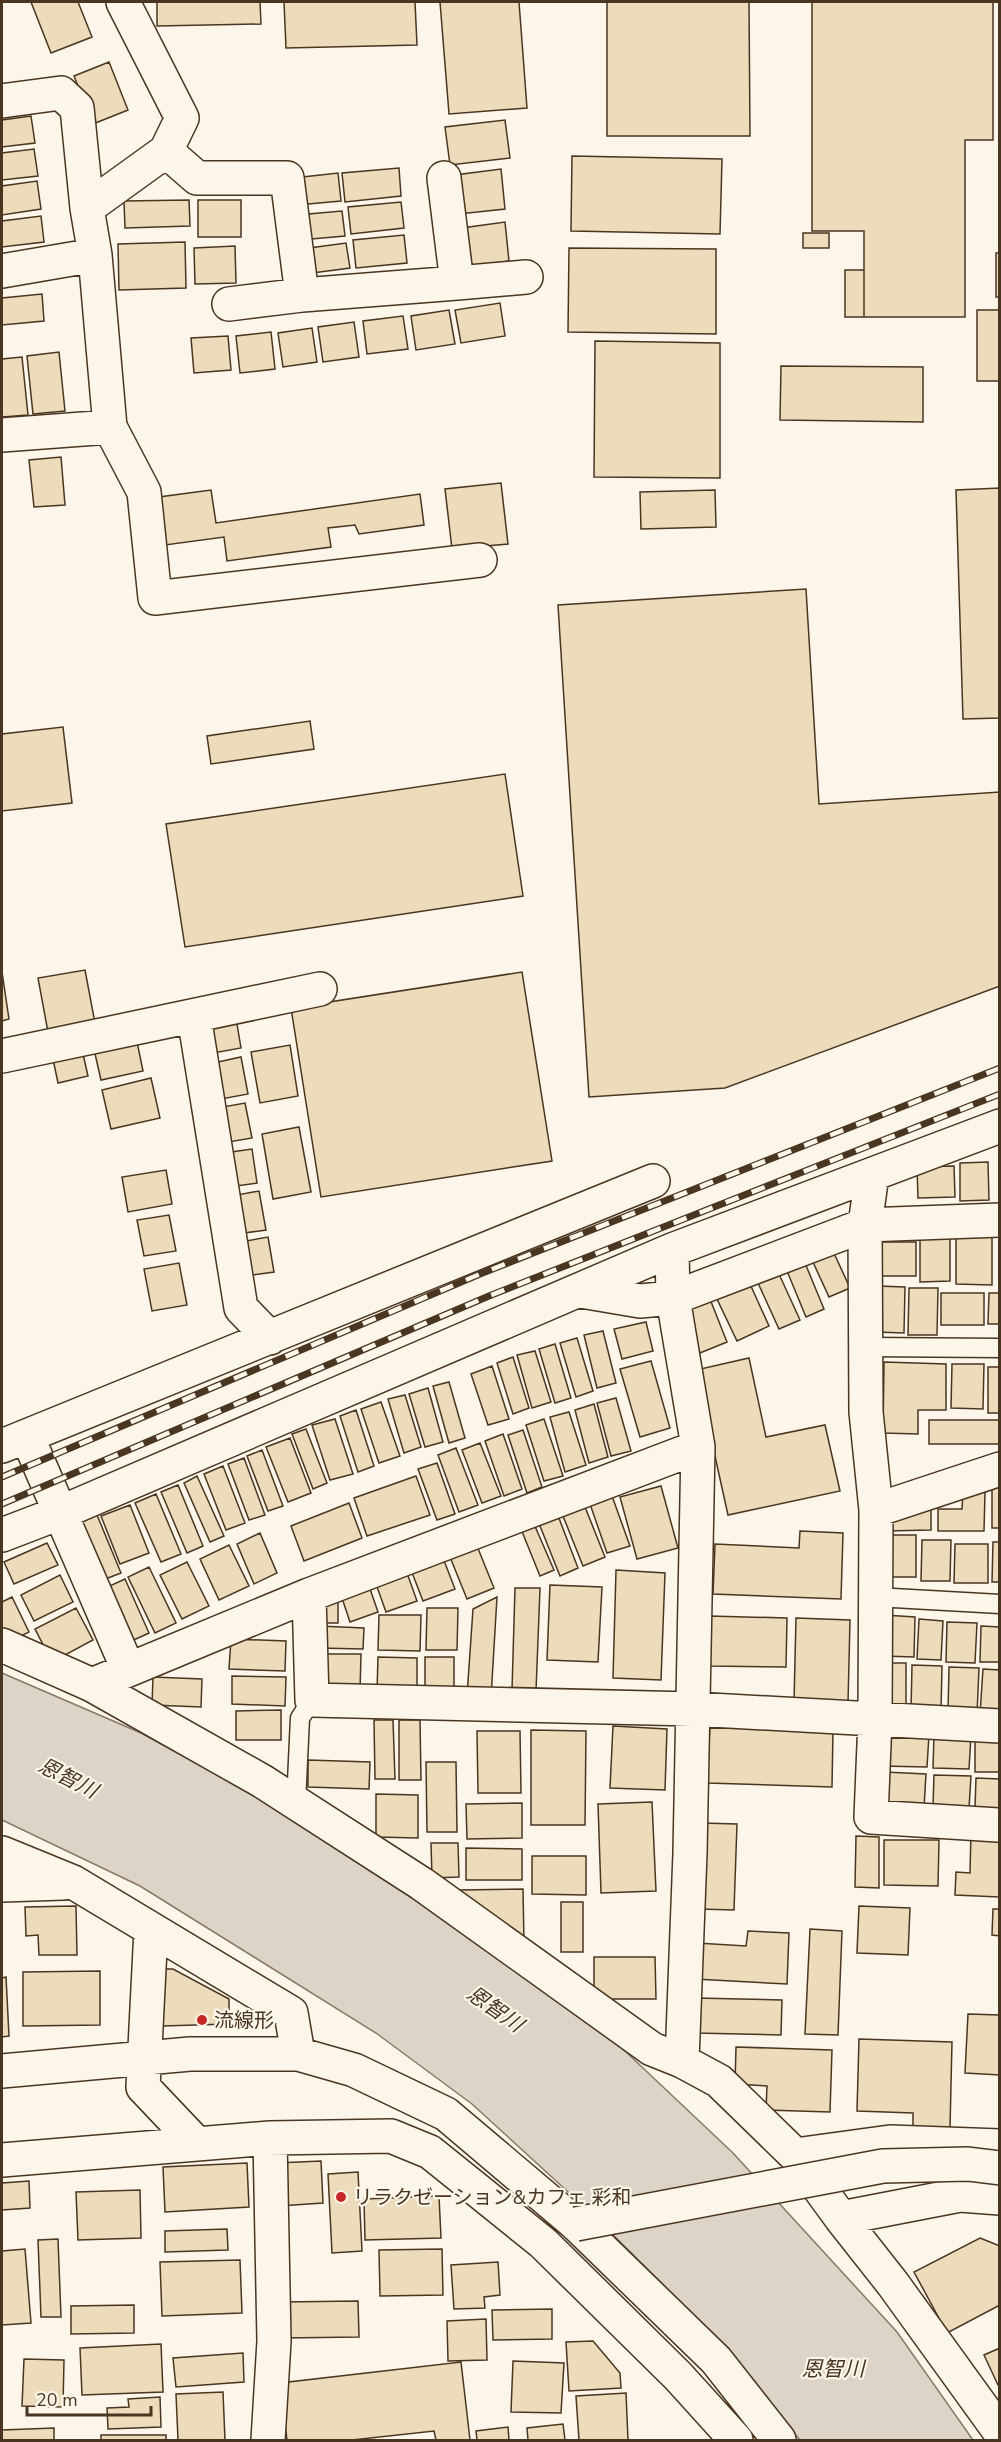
<svg xmlns="http://www.w3.org/2000/svg" width="1001" height="2442" font-family="'Nunito Sans','Noto Sans JP',sans-serif">
<style>
.water{fill:#dcd4c6;stroke:#887966;stroke-width:1.5}
.building{fill:#ecdcbc;stroke:#4a3520;stroke-width:1.5}
.lines{fill:none;stroke-linecap:round;stroke-linejoin:round}
.service-casing{stroke:#4a3520;stroke-width:21}
.minor-casing{stroke:#4a3520;stroke-width:36}
.service{stroke:#fbf6e9;stroke-width:18}
.minor{stroke:#fbf6e9;stroke-width:33}
.rail-casing{stroke:#4a3520;stroke-width:7}
.rail{stroke:#fbf6e9;stroke-width:4.5;stroke-dasharray:14;stroke-linecap:butt}
.tertiary-bridge-casing{stroke:#4a3520;stroke-width:36;stroke-linecap:butt}
.tertiary-bridge{stroke:#fbf6e9;stroke-width:33}
.poi-dot{fill:#c62828;stroke:#fbf6e9;stroke-width:2}
.labels{text-anchor:middle;stroke-width:4.5;stroke-linejoin:round;paint-order:stroke}
.poi-label{font-size:20px;fill:#4a3520;stroke:#fbf6e9;text-anchor:start}
.water-label{font-size:21px;font-style:italic;fill:#4a3520;stroke:#fbf6e9}
</style>
<rect width="100%" height="100%" fill="#fbf6e9"/>
<!-- water -->
<path class="water" d="M2,1673L141,1733L279,1808L415,1889L607,2034L733,2153L897,2332L973,2440H800L703,2324L590,2212L472,2104L376,2033L140,1886L2,1820Z"/>
<!-- building -->
<path class="building" d="M31,2H78L92,37L51,53Z
M157,2H260L261,24L157,26Z
M284,2H415L417,45L286,48Z
M440,2H519L527,108L449,114Z
M607,2H749L750,136H607Z
M812,2H993V140H965V317H864V231H812Z
M109,62L128,110L93,124L74,76Z
M31,116L35,143L2,147V120Z
M505,120L510,158L450,165L445,127Z
M34,149L38,176L2,180V153Z
M572,156L722,159L720,234L571,231Z
M399,168L401,196L345,202L342,173Z
M501,169L505,209L459,214L455,175Z
M338,173L341,201L297,205L294,178Z
M37,181L41,209L2,215V186Z
M189,200L190,226L125,228L124,201Z
M198,200H241V237H198Z
M401,202L404,228L351,234L348,207Z
M342,211L345,236L300,240L297,215Z
M41,216L44,242L2,247V221Z
M505,222L509,261L466,267L462,228Z
M803,233H829V248H803Z
M404,235L407,263L356,268L353,240Z
M185,242L186,288L119,290L118,244Z
M346,243L350,268L305,274L302,249Z
M235,246L236,283L195,284L194,248Z
M569,248L716,249V334L568,332Z
M996,253H1000V297H996Z
M845,270H864V317H845Z
M42,294L44,321L2,325V298Z
M500,303L505,336L461,343L455,310Z
M449,310L455,344L416,350L411,316Z
M977,310H1000V381H977Z
M403,316L408,349L367,354L363,321Z
M354,322L359,357L323,362L318,327Z
M312,328L317,362L283,367L278,333Z
M271,332L275,369L240,373L236,336Z
M228,336L231,370L194,373L191,338Z
M595,341L720,343V478L594,477Z
M59,352L65,411L33,414L27,356Z
M22,357L28,415L2,417V359Z
M781,366L923,367V422L780,420Z
M61,457L65,505L34,507L29,460Z
M501,483L508,544L452,549L445,489Z
M1000,488V718L963,719L956,490Z
M211,490L216,523L420,494L424,525L359,534L355,525L328,528L331,547L227,561L224,537L165,545L159,497Z
M715,490L716,527L641,529L640,492Z
M806,589L819,804L1000,792V986L725,1088L589,1097L558,605Z
M310,721L314,749L211,764L207,736Z
M63,727L72,803L2,811V734Z
M505,774L523,896L185,947L166,824Z
M85,970L95,1023L48,1032L38,978Z
M2,972L9,1019L2,1021Z
M522,972L552,1161L321,1197L291,1008Z
M236,1018L241,1048L208,1054L203,1023Z
M136,1037L143,1071L101,1080L93,1045Z
M290,1045L298,1096L260,1103L251,1052Z
M83,1054L88,1076L58,1083L53,1059Z
M241,1057L248,1094L216,1100L209,1064Z
M151,1078L160,1118L111,1129L102,1090Z
M245,1103L252,1138L223,1143L217,1108Z
M299,1127L311,1192L273,1199L262,1134Z
M252,1149L257,1183L229,1187L224,1153Z
M988,1162L989,1200L960,1201V1163Z
M954,1166L955,1197L918,1198L917,1167Z
M166,1170L172,1204L128,1212L122,1177Z
M259,1191L266,1230L237,1234L231,1196Z
M169,1215L176,1251L144,1256L137,1220Z
M950,1236V1281L920,1282V1237Z
M268,1237L274,1272L246,1276L240,1242Z
M956,1237H992V1285L956,1284Z
M872,1242H916V1276H872Z
M833,1251L850,1288L829,1297L812,1260Z
M179,1263L187,1305L152,1311L144,1269Z
M805,1263L824,1309L806,1317L787,1271Z
M779,1274L800,1320L779,1329L758,1283Z
M750,1284L769,1326L737,1341L717,1299Z
M877,1286L905,1287L904,1333L876,1332Z
M909,1288H938L937,1335H908Z
M941,1293H984V1325H941Z
M989,1293H1000V1324H988Z
M710,1299L727,1342L700,1353L683,1309Z
M646,1322L653,1351L622,1359L614,1329Z
M603,1331L616,1383L597,1388L584,1335Z
M577,1338L593,1391L576,1397L560,1343Z
M555,1344L571,1398L555,1403L539,1349Z
M535,1351L551,1402L532,1408L517,1355Z
M513,1357L529,1408L513,1414L497,1363Z
M749,1358L766,1437L825,1425L840,1491L728,1515L696,1370Z
M651,1361L670,1428L640,1437L620,1369Z
M884,1362L946,1364V1410H918V1434L883,1433Z
M952,1364H984L983,1409L951,1408Z
M492,1366L509,1419L488,1425L471,1374Z
M988,1367H1000V1413H988Z
M449,1382L465,1438L449,1443L433,1386Z
M428,1388L443,1442L425,1447L409,1394Z
M405,1395L421,1447L404,1453L388,1399Z
M616,1398L631,1451L611,1456L597,1403Z
M381,1402L400,1456L379,1463L361,1409Z
M594,1404L608,1457L589,1463L575,1410Z
M356,1410L374,1466L358,1472L340,1416Z
M569,1412L586,1465L565,1472L550,1417Z
M335,1419L353,1474L330,1480L312,1425Z
M544,1419L563,1476L544,1481L526,1425Z
M929,1420H1000V1444H929Z
M306,1429L327,1483L313,1489L292,1434Z
M523,1430L542,1487L527,1493L508,1435Z
M503,1434L522,1489L504,1496L485,1441Z
M290,1438L311,1493L288,1502L266,1447Z
M480,1443L501,1496L482,1503L462,1450Z
M456,1448L478,1505L459,1512L438,1455Z
M262,1450L283,1506L268,1511L247,1456Z
M244,1458L265,1515L249,1520L228,1464Z
M437,1463L455,1514L437,1520L418,1469Z
M223,1466L245,1523L226,1530L204,1474Z
M197,1476L224,1536L210,1542L184,1483Z
M416,1476L430,1515L367,1536L354,1498Z
M992,1481H1000V1528H992Z
M178,1485L203,1546L187,1553L161,1492Z
M661,1486L678,1548L637,1559L620,1497Z
M963,1492H985L984,1531H938V1509H962Z
M156,1494L181,1554L161,1562L135,1503Z
M612,1496L630,1546L607,1553L590,1504Z
M583,1502L605,1557L583,1566L561,1511Z
M349,1503L362,1538L304,1561L291,1526Z
M130,1505L149,1553L120,1564L101,1516Z
M931,1509V1530L886,1531V1510Z
M557,1513L578,1568L560,1576L538,1521Z
M97,1515L121,1573L100,1581L76,1524Z
M534,1524L554,1570L540,1576L521,1529Z
M800,1531L843,1533L841,1599L713,1594L715,1544L799,1548Z
M260,1533L277,1573L254,1584L237,1544Z
M883,1535H916V1577H882Z
M922,1540H951L950,1581H921Z
M993,1542H1000V1582H992Z
M47,1543L58,1565L14,1584L4,1562Z
M955,1544H988V1583H954Z
M229,1545L249,1586L219,1600L200,1559Z
M477,1546L494,1588L467,1599L450,1557Z
M443,1558L455,1589L423,1601L411,1570Z
M187,1562L209,1606L182,1619L160,1575Z
M149,1567L176,1623L155,1633L128,1577Z
M616,1570L665,1573L661,1680L613,1678Z
M407,1573L417,1601L386,1612L376,1584Z
M60,1575L73,1602L34,1621L21,1595Z
M125,1579L149,1633L127,1643L103,1589Z
M550,1585L602,1587L598,1662L547,1660Z
M369,1586L378,1612L350,1622L341,1595Z
M515,1588H540L536,1691L512,1690Z
M12,1597L29,1632L7,1643L2,1631V1602Z
M338,1597V1623H316V1598Z
M497,1597L491,1698L467,1696L473,1609Z
M76,1608L93,1640L52,1662L35,1629Z
M427,1608H458L457,1650H426Z
M379,1615H421L420,1651L378,1650Z
M884,1615L915,1617L914,1657L883,1656Z
M709,1616L787,1618L786,1667L708,1666Z
M796,1618L850,1620L848,1703L794,1702Z
M919,1619L943,1621L941,1660L917,1659Z
M947,1622L977,1623L975,1663L946,1662Z
M319,1626L364,1628L363,1649L318,1648Z
M981,1626L1000,1627V1662H980Z
M231,1639L286,1641L285,1671L229,1669Z
M321,1654H361L360,1691L320,1690Z
M378,1657L417,1658V1692L377,1691Z
M425,1657H454V1696H425Z
M882,1663H906V1710H882Z
M912,1665L942,1666L941,1711H911Z
M949,1667L979,1668L977,1714L948,1713Z
M983,1669L1000,1670V1715L980,1714Z
M232,1676L286,1677L285,1706L232,1704Z
M153,1677L202,1679L201,1707L152,1705Z
M281,1710V1740H236V1711Z
M374,1720H393L395,1779H375Z
M399,1720H420L421,1780H399Z
M710,1725L833,1730L832,1787L707,1783Z
M613,1726L667,1729L665,1790L610,1788Z
M531,1730L586,1731L585,1825H531Z
M477,1731H520L521,1793H478Z
M881,1733L929,1735L927,1767L881,1766Z
M934,1735H971L969,1769L933,1768Z
M975,1735L1000,1736V1772H975Z
M308,1760L370,1762L369,1789L308,1787Z
M426,1762H456L457,1832H427Z
M884,1772L926,1774L924,1808L883,1805Z
M934,1775L971,1776L969,1808L933,1807Z
M976,1778L1000,1779V1809L975,1808Z
M376,1794L418,1795V1838L376,1837Z
M652,1802L656,1891L601,1893L598,1804Z
M522,1803V1838L467,1839L466,1804Z
M701,1823L737,1824L734,1910L698,1909Z
M971,1832H1000L999,1897L955,1895L956,1872L970,1873Z
M856,1836L879,1837V1888L855,1887Z
M884,1840H939L938,1886L884,1885Z
M431,1843H458L459,1877L432,1878Z
M466,1848L522,1849V1880H466Z
M532,1856H586V1895L532,1894Z
M523,1889L524,1944L459,1904V1890Z
M561,1902H583V1952H561Z
M76,1906L77,1955H39L38,1935L26,1936L25,1907Z
M859,1906L910,1908L908,1955L857,1953Z
M993,1909H1000V1936L992,1935Z
M810,1929L842,1931L838,2035L805,2034Z
M748,1931L789,1933L787,1984L695,1979L697,1943L746,1946Z
M594,1957H655L656,1999H594Z
M160,1969H173L229,1999V2024L162,2026Z
M100,1971V2025L23,2026V1972Z
M6,1977L9,2036L2,2037V1978Z
M695,1998L782,2000L781,2035L694,2033Z
M968,2014L1000,2015V2075L965,2073Z
M859,2039L952,2042L950,2128L913,2127V2113L857,2111Z
M736,2047L832,2050L830,2112L766,2110L767,2086L735,2084Z
M321,2161L323,2203L279,2206L277,2163Z
M247,2163L249,2207L165,2212L163,2167Z
M358,2172L362,2251L332,2253L328,2174Z
M29,2181L30,2208L2,2210V2183Z
M140,2190L141,2238L78,2240L76,2192Z
M439,2196L441,2238L365,2240L364,2199Z
M227,2229L228,2250L165,2252V2231Z
M980,2238L1000,2246V2305L947,2333L914,2272Z
M58,2239L61,2317H41L38,2240Z
M25,2249L31,2323L2,2325V2251Z
M442,2249L443,2295L380,2296L379,2250Z
M240,2260L242,2313L162,2316L160,2262Z
M498,2262L500,2295L484,2297L485,2308L454,2309L451,2265Z
M358,2301L359,2337L281,2338V2302Z
M134,2305V2333L71,2334V2306Z
M552,2309V2339L493,2340L492,2310Z
M486,2319L487,2360L448,2361L447,2321Z
M593,2341L620,2373L621,2388L569,2391L566,2342Z
M161,2344L163,2392L82,2395L80,2348Z
M1000,2348V2385H998L984,2355Z
M243,2353L244,2382L176,2387L173,2358Z
M24,2359L64,2360L63,2407L22,2406Z
M513,2361L564,2363L561,2413L511,2412Z
M461,2362L470,2440H436L434,2431L352,2440H287L280,2383Z
M223,2392L225,2440H178L176,2394Z
M626,2393L628,2440H579L576,2396Z
M160,2397L161,2427L108,2429L107,2408L129,2407L128,2399Z
M563,2424L565,2440H528L527,2428Z
M508,2427L509,2440H477L476,2431Z
M54,2428V2440H2V2430Z
M101,2435H166V2440H101Z"/>
<g class="lines">
<defs>
<path id="service" d="M866,1347L1000,1348
M875,1597L1000,1604
M296,1803L300,1718L312,1700"/>
<path id="minor" d="M123,2L182,118L166,151L87,208L95,255L110,427L144,492L155,598L480,560
M2,101L61,93L77,108L87,208
M166,151L197,178H287L302,295L457,283L444,178
M2,271L95,255
M457,283L526,277
M229,304L302,295
M2,435L110,427
M194,1016L241,1308L270,1338
M2,1056L320,989
M872,1175L865,1225L866,1412L876,1510L875,1720L871,1817L998,1825
M672,1250L673,1298L698,1447L690,1853L682,2061
M581,1291L640,1301L673,1298L865,1225L1000,1220
M27,1436L128,1669
M2,1446L653,1181
M876,1510L1000,1469
M2,1535L62,1512L672,1250L1000,1126
M309,1595L312,1700L693,1709L1000,1726
M2,1645L92,1685L262,1781L422,1884L652,2049L682,2061L719,2081L795,2155L841,2218L893,2284L1000,2432
M92,1685L309,1595L698,1447
M2,1853L73,1882L291,2013L298,2054
M2,1885L63,1883
M151,1929L143,2087L197,2144
M2,2071L190,2054H298L354,2070L446,2114L576,2224L716,2360L779,2440
M795,2155L890,2142L1000,2146
M2,2160L270,2138L391,2136L430,2152L543,2243L678,2376L736,2440
M841,2218L960,2195L1000,2198
M268,2440L274,2341L270,2138"/>
</defs>
<!-- service casing -->
<use href="#service" class="service-casing"/>
<!-- minor casing -->
<use href="#minor" class="minor-casing"/>
<!-- service -->
<use href="#service" class="service"/>
<!-- minor -->
<use href="#minor" class="minor"/>
<defs>
<path id="rail" d="M2,1477L480,1274L1000,1068
M2,1504L489,1296L1000,1094"/>
</defs>
<!-- rail casing -->
<use href="#rail" class="rail-casing"/>
<!-- rail -->
<use href="#rail" class="rail"/>
<defs>
<path id="tertiary-bridge" d="M576,2224L883,2166L968,2164L1000,2168"/>
</defs>
<!-- tertiary-bridge casing -->
<use href="#tertiary-bridge" class="tertiary-bridge-casing"/>
<!-- tertiary-bridge -->
<use href="#tertiary-bridge" class="tertiary-bridge"/>
</g>
<!-- markers -->
<g class="poi-dot">
<circle cx="202" cy="2020" r="6"/>
<circle cx="341" cy="2197" r="6"/>
</g>
<g class="labels">
<!-- poi labels -->
<g class="poi-label">
<text x="214" y="2027">流線形</text>
<text x="353" y="2204">リラクゼーション&amp;カフェ 彩和</text>
</g>
<!-- water labels -->
<g class="water-label">
<text transform="translate(68 1778) rotate(27)" y="7">恩智川</text>
<text transform="translate(495 2009) rotate(35)" y="7">恩智川</text>
<text x="833" y="2376">恩智川</text>
</g>
</g>
<!-- border -->
<rect width="1001" height="2442" fill="none" stroke="#4a3520" stroke-width="6"/>
<!-- scale -->
<path d="M27 2406v9h124v-9" fill="none" stroke="#4a3520" stroke-width="3"/>
<text x="36" y="2406" font-size="18" fill="#4a3520" stroke="#fbf6e9" stroke-width="4.5" paint-order="stroke">20 m</text>
</svg>
